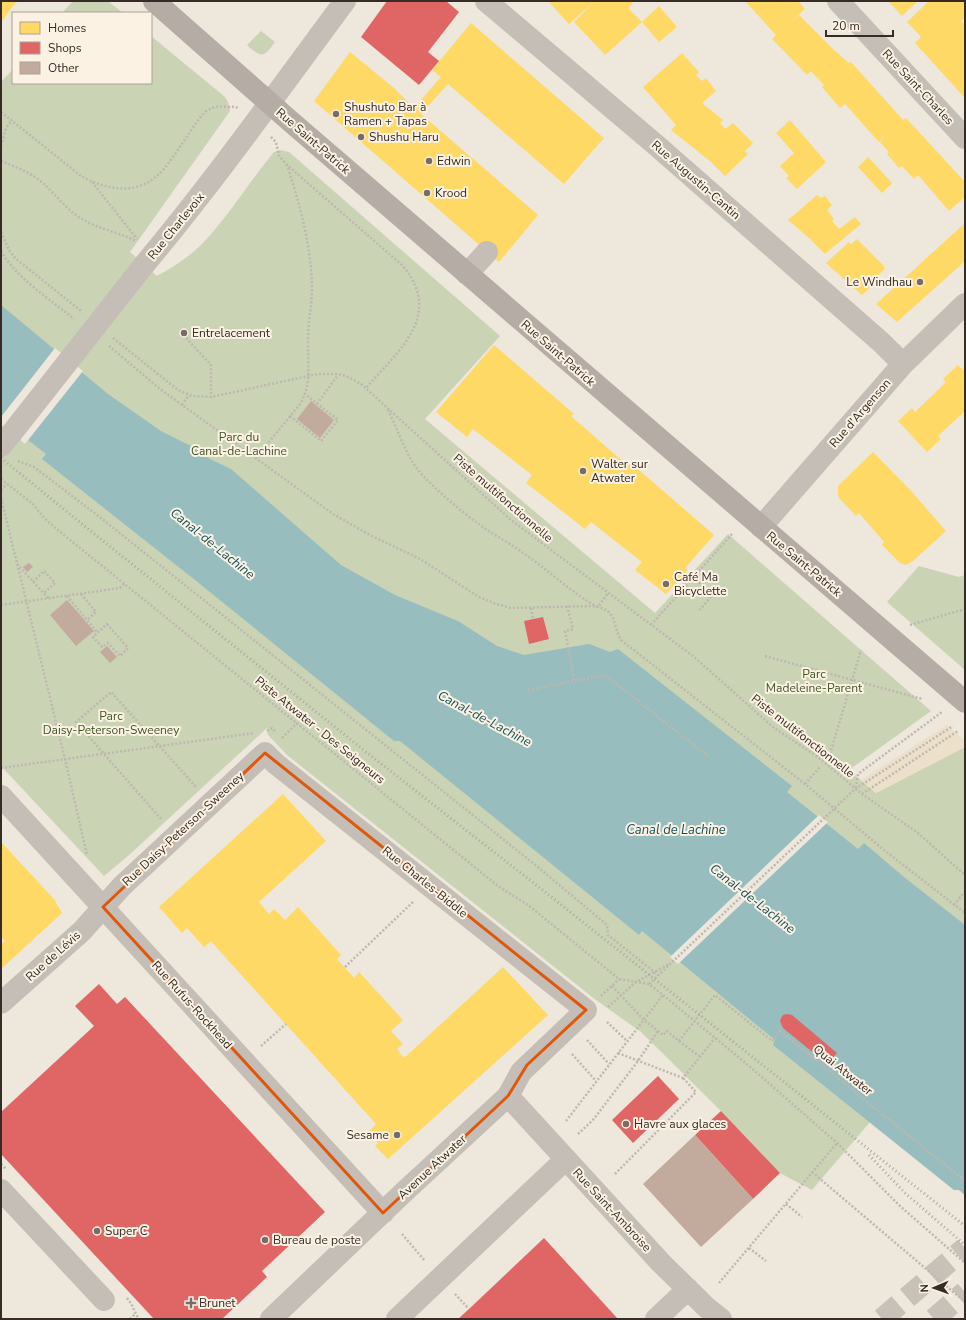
<svg xmlns="http://www.w3.org/2000/svg" width="966" height="1320" font-family="'Nunito Sans',sans-serif">
<style>
.green{fill:#cbd3b5}
.plaza{fill:#ede0ca}
.water{fill:#98bdbf}
.pier{fill:#ede7dc}
.homes{fill:#ffd966}
.shops{fill:#e06666}
.building{fill:#c2ab9c}
.lines{fill:none;stroke-linecap:round;stroke-linejoin:round}
.major-tunnel{stroke:#c8c1b7;stroke-width:22;stroke-dasharray:22 11;stroke-linecap:butt}
.path{stroke:#beb7af;stroke-width:2.5;stroke-dasharray:2 2;stroke-linecap:butt}
.minor{stroke:#c5beb6;stroke-width:22}
.major{stroke:#b4aca5;stroke-width:22}
.rail{stroke:#ada7a0;stroke-width:3;stroke-dasharray:1 3;stroke-linecap:butt}
.minor-bridge{stroke:#c5beb6;stroke-width:22}
.marked{fill:none;stroke:#df570d;stroke-width:3;stroke-linejoin:round}
.poi-dot{fill:#766d65;stroke:#fbf2e3;stroke-width:1.5}
.labels{text-anchor:middle;stroke-width:4;stroke-linejoin:round;paint-order:stroke}
.street-label{font-size:12px;fill:#362b25;stroke:#fbf2e3}
.poi-label{font-size:12px;fill:#362b25;stroke:#fbf2e3;text-anchor:start}
.park-label{font-size:12px;fill:#415626;stroke:#fbf2e3}
.water-label{font-size:13px;font-style:italic;fill:#17505b;stroke:#fbf2e3}
</style>
<rect width="100%" height="100%" fill="#ede7dc"/>
<!-- green -->
<path class="green" d="M73,1H108L123,13H62Z
M261,31L275,42C264,57 262,59 247,45Z
M151,36L225,97L228,102L230,111L130,252L157,276C172,268 189,257 202,244C229,216 249,182 274,152L280,150L289,152L500,336L425,419L655,613L728,534L931,711L849,770L876,793L965,747V1195L959,1190H954L870,1122L812,1190L780,1173L721,1111L641,1032L596,1000L287,755L268,735L267,728L128,856L104,876L1,766V82L13,69V83H151Z
M919,566L959,577L965,575V670L887,602Z"/>
<!-- plaza -->
<path class="plaza" d="M947,725L965,741V747L876,793L861,780Z"/>
<!-- water -->
<path class="water" d="M1,305L108,394L161,431L197,449L210,459L231,469L341,565L395,595L458,621L497,646L524,655L589,644L610,652L618,649L792,786L787,792L858,849L864,843L904,877L965,925V1195L959,1190H954L773,1045L775,1040L642,931L639,935L400,741H394L195,580L42,459L46,454L28,440L25,444L1,425Z"/>
<!-- pier -->
<path class="pier" d="M55,348L83,371L25,444L1,425V417Z
M819,815L828,822L678,964L670,957Z"/>
<!-- homes -->
<path class="homes" d="M1,1H17L1,22Z
M548,1H631L633,3L628,8L642,22L659,6L677,27L659,42L642,22L605,55L574,22L594,2L569,24Z
M745,1H798L805,9L785,27L799,15L834,50L849,63L851,62L903,120L906,118L965,182V197L949,211L918,175L914,179L902,166L899,168L887,154L889,152L880,142L887,134L879,142L845,104L840,108L822,87L824,85L811,71L807,75L772,39L776,35Z
M888,1H918L902,16Z
M929,1H963L965,3V17L961,21L965,25V98L915,43L921,37L907,22Z
M471,23L604,138L564,184L448,84L421,114L538,215L499,262L314,101L350,52L394,88L414,108L441,77L432,70Z
M682,53L699,72L696,75L702,81L706,78L716,91L702,103L723,120L720,123L725,129L733,123L753,143L745,151L748,154L725,176L711,162L671,130L676,125L643,87Z
M790,120L826,162L797,189L786,178L789,176L780,166L794,153L776,133Z
M868,157L892,183L882,193L858,167Z
M817,195L821,198L825,196L832,205L827,210L834,219L832,221L839,229L855,217L861,224L825,254L810,239L788,220Z
M965,223V261L897,322L876,304Z
M857,239L883,265L885,269L876,277L877,281L862,295L826,263L849,242L851,244Z
M494,345L574,414L571,416L628,466L631,463L714,535L685,568L688,570L666,594L635,570L642,562L591,522L585,529L526,483L532,475L473,429L467,437L436,412Z
M958,365L965,372V411L938,436L941,439L927,452L898,421L912,408L915,412L946,382L943,379Z
M873,452L912,492L946,531L913,561L906,565L900,563L882,545L884,542L872,528L859,513L856,516L839,498L838,494V486Z
M283,794L326,841L259,902L269,914L274,909L285,920L298,907L341,955L337,959L354,978L359,972L403,1020L391,1031L403,1044L397,1049L404,1058L503,967L548,1015L388,1159L375,1146L378,1143L369,1131L376,1124L217,948L211,941L204,947L187,928L182,933L159,907Z
M1,842L54,899L62,913L1,969V944L5,941L1,937Z"/>
<!-- shops -->
<path class="shops" d="M387,1H446L459,12L428,52L439,61L419,85L361,37Z
M543,617L549,639L529,644L524,621Z
M99,984L117,1004L125,997L325,1212L262,1271L267,1277L222,1319H154L1,1154V1112L94,1026L75,1006Z
M787,1014L792,1015L837,1053L827,1064L783,1028L780,1021L781,1018L783,1015Z
M658,1076L679,1099L633,1143L612,1120Z
M721,1111L780,1173L753,1199L695,1135Z
M544,1238L618,1319H458L469,1309Z"/>
<!-- building -->
<path class="building" d="M311,401L334,420L320,438L297,419Z
M29,563L33,567L27,572L23,567Z
M67,600L94,631L76,646L50,615Z
M107,646L117,657L110,663L100,652Z
M695,1135L753,1199L701,1247L643,1184Z"/>
<g class="lines">
<!-- major-tunnel -->
<path class="major-tunnel" d="M882,1319L965,1248
M934,1319L965,1292"/>
<!-- path -->
<path class="path" d="M1,112L81,176C108,191 139,196 162,171C171,161 178,149 186,138C192,129 198,119 206,111C215,106 220,106 229,107C234,107 235,106 239,109
M271,137L276,142L279,156L287,165L403,266C444,316 398,351 366,388
M1,146L6,128L12,120
M1,161C16,167 32,173 44,184C56,195 68,211 82,219C99,229 118,232 136,241
M92,182L137,239
M1,232L9,250L16,259L81,311
M1,251C15,277 51,300 74,319
M113,338L178,390L192,396L211,397L318,374H338L346,376L361,384L511,520L693,656L774,728L818,757L862,794L918,833L965,875
M186,338L211,365V397
M109,346L160,389L333,514L370,535L420,559L479,597L496,604L511,608L593,606C618,609 612,625 621,640L805,784L884,850L965,913
M317,404L338,375
M182,405L189,395
M388,410C397,428 406,455 418,470C434,489 460,510 480,525C495,536 512,544 526,555C551,572 571,593 598,607L608,593
M290,416L321,441L338,420L305,394
M256,458L300,404C313,381 307,364 308,339C308,322 312,305 312,287C311,245 300,205 287,165
M18,461L34,467L101,518L539,868L607,925L608,935L658,975
M1,479L33,504L44,518L59,531L498,886L528,905L619,979L649,984L663,995L748,1065L837,1143L900,1206L965,1263
M1,490L7,484
M1,498L65,759L87,855
M17,564L49,599
M693,577L712,595L700,610
M33,582L44,571L55,583L44,593
M81,594L96,612L87,620
M67,596L97,632
M1,605L120,588L124,584
M567,606L573,629L565,631L574,680
M531,608L533,619
M107,624L128,648L120,656L108,643L102,647L93,637Z
M651,625L732,534
M910,625L965,609
M765,656L922,699
M838,688L859,694
M528,690L605,675L709,757
M267,731L272,728L276,733
M282,738L297,723
M830,754L861,650
M1,768L254,733
M805,784L820,767
M856,788L858,774L942,712
M862,794L958,731
M161,819L76,722L111,692L196,787
M954,905L965,891
M345,967L414,901
M649,984L855,789L953,726
M612,986L644,1020L663,1035L667,1031L679,1041L715,995L772,1041L780,1031L965,1181
M601,996L619,979
M608,1007L636,982L669,964
M607,1022L627,1041
M587,1040L609,1064
M679,1041L699,1056
M261,1046L286,1024
M618,1053L683,1078L715,1038
M572,1054L596,1081
M566,1121L663,995
M578,1134L593,1120L638,1061L658,1031
M1,1164L6,1169
M812,1172L965,1302
M615,1174L696,1092L683,1078
M786,1204L802,1217
M402,1234L425,1261
M749,1248L766,1261
M719,1283L837,1143
M455,1294L469,1309
M127,1298C133,1305 134,1312 139,1319
M130,1319L135,1314"/>
<!-- minor -->
<path class="minor" d="M486,1L656,145L882,343L903,364
M838,1L965,138
M144,265C215,180 279,90 345,1
M467,274L487,252
M1,446L11,434
M761,527L903,364L965,304
M1,796L383,1213
M1,1003L82,931L122,886L265,753L276,764L586,1010L521,1072L508,1096L404,1192L271,1319
M508,1096L662,1264L706,1307L721,1319
M1,1190L104,1300
M397,1319L566,1159
M656,1319L688,1289"/>
<!-- major -->
<path class="major" d="M154,1L290,121L965,702"/>
<!-- rail -->
<path class="rail" d="M1,458L82,524L366,752L540,888L965,1226
M869,1155L905,1193L965,1245"/>
<!-- minor-bridge -->
<path class="minor-bridge" d="M11,434L144,265"/>
</g>
<!-- marked area -->
<path class="marked" d="M265,753L586,1010L527,1065L508,1096L383,1213L103,907Z"/>
<!-- markers -->
<g class="poi-dot">
<circle cx="336" cy="114" r="4"/>
<circle cx="361" cy="137" r="4"/>
<circle cx="429" cy="161" r="4"/>
<circle cx="427" cy="193" r="4"/>
<circle cx="920" cy="282" r="4"/>
<circle cx="184" cy="333" r="4"/>
<circle cx="583" cy="471" r="4"/>
<circle cx="666" cy="584" r="4"/>
<circle cx="626" cy="1124" r="4"/>
<circle cx="397" cy="1135" r="4"/>
<circle cx="97" cy="1231" r="4"/>
<circle cx="265" cy="1240" r="4"/>
<path d="M189 1297h4v4h4v4h-4v4h-4v-4h-4v-4h4z"/>
</g>
<g class="labels">
<!-- street labels -->
<g class="street-label">
<text transform="translate(918 87) rotate(47)" y="4">Rue Saint-Charles</text>
<text transform="translate(313 141) rotate(41)" y="4">Rue Saint-Patrick</text>
<text transform="translate(696 180) rotate(41)" y="4">Rue Augustin-Cantin</text>
<text transform="translate(176 226) rotate(-51)" y="4">Rue Charlevoix</text>
<text transform="translate(558 353) rotate(41)" y="4">Rue Saint-Patrick</text>
<text transform="translate(860 413) rotate(-49)" y="4">Rue d'Argenson</text>
<text transform="translate(503 498) rotate(41)" y="4">Piste multifonctionnelle</text>
<text transform="translate(804 564) rotate(40)" y="4">Rue Saint-Patrick</text>
<text transform="translate(320 730) rotate(39)" y="4">Piste Atwater - Des Seigneurs</text>
<text transform="translate(803 736) rotate(38)" y="4">Piste multifonctionnelle</text>
<text transform="translate(183 829) rotate(-43)" y="4">Rue Daisy-Peterson-Sweeney</text>
<text transform="translate(425 882) rotate(39)" y="4">Rue Charles-Biddle</text>
<text transform="translate(53 956) rotate(-42)" y="4">Rue de Lévis</text>
<text transform="translate(192 1005) rotate(48)" y="4">Rue Rufus-Rockhead</text>
<text transform="translate(843 1070) rotate(39)" y="4">Quai Atwater</text>
<text transform="translate(432 1167) rotate(-43)" y="4">Avenue Atwater</text>
<text transform="translate(612 1210) rotate(47)" y="4">Rue Saint-Ambroise</text>
</g>
<!-- poi labels -->
<g class="poi-label">
<text x="344" y="111">Shushuto Bar à<tspan x="344" dy="14">Ramen + Tapas</tspan></text>
<text x="369" y="141">Shushu Haru</text>
<text x="437" y="165">Edwin</text>
<text x="435" y="197">Krood</text>
<text x="912" y="286" text-anchor="end">Le Windhau</text>
<text x="192" y="337">Entrelacement</text>
<text x="591" y="468">Walter sur<tspan x="591" dy="14">Atwater</tspan></text>
<text x="674" y="581">Café Ma<tspan x="674" dy="14">Bicyclette</tspan></text>
<text x="634" y="1128">Havre aux glaces</text>
<text x="389" y="1139" text-anchor="end">Sesame</text>
<text x="105" y="1235">Super C</text>
<text x="273" y="1244">Bureau de poste</text>
<text x="199" y="1307">Brunet</text>
</g>
<!-- park labels -->
<g class="park-label">
<text x="239" y="441">Parc du<tspan x="239" dy="14">Canal-de-Lachine</tspan></text>
<text x="814" y="678">Parc<tspan x="814" dy="14">Madeleine-Parent</tspan></text>
<text x="111" y="720">Parc<tspan x="111" dy="14">Daisy-Peterson-Sweeney</tspan></text>
</g>
<!-- water labels -->
<g class="water-label">
<text transform="translate(213 543) rotate(39)" y="5">Canal-de-Lachine</text>
<text transform="translate(485 718) rotate(28)" y="5">Canal-de-Lachine</text>
<text x="676" y="834">Canal de Lachine</text>
<text transform="translate(753 898) rotate(38)" y="5">Canal-de-Lachine</text>
</g>
</g>
<!-- border -->
<rect width="966" height="1320" fill="none" stroke="#362b25" stroke-width="4"/>
<!-- legend -->
<rect x="12" y="12" width="140" height="72" fill="#fbf2e3" stroke="#aca297"/>
<rect x="20" y="22" width="20" height="12" fill="#ffd966" stroke="#aca297"/>
<text x="48" y="32" font-size="12" fill="#362b25">Homes</text>
<rect x="20" y="42" width="20" height="12" fill="#e06666" stroke="#aca297"/>
<text x="48" y="52" font-size="12" fill="#362b25">Shops</text>
<rect x="20" y="62" width="20" height="12" fill="#c2ab9c" stroke="#aca297"/>
<text x="48" y="72" font-size="12" fill="#362b25">Other</text>
<!-- north arrow -->
<g transform="translate(934 1288) rotate(268)" stroke="#fbf2e3" stroke-width="3" paint-order="stroke">
<path d="M0-3L7 15L0 10L-7 15Z" fill="#362b25"/>
<text y="-6" font-size="11" font-weight="bold" text-anchor="middle" fill="#362b25">N</text>
</g>
<!-- scale -->
<path d="M826 30v6h67v-6" fill="none" stroke="#362b25" stroke-width="2"/>
<text x="832" y="30" font-size="12" fill="#362b25" stroke="#fbf2e3" stroke-width="3" paint-order="stroke">20 m</text>
</svg>
